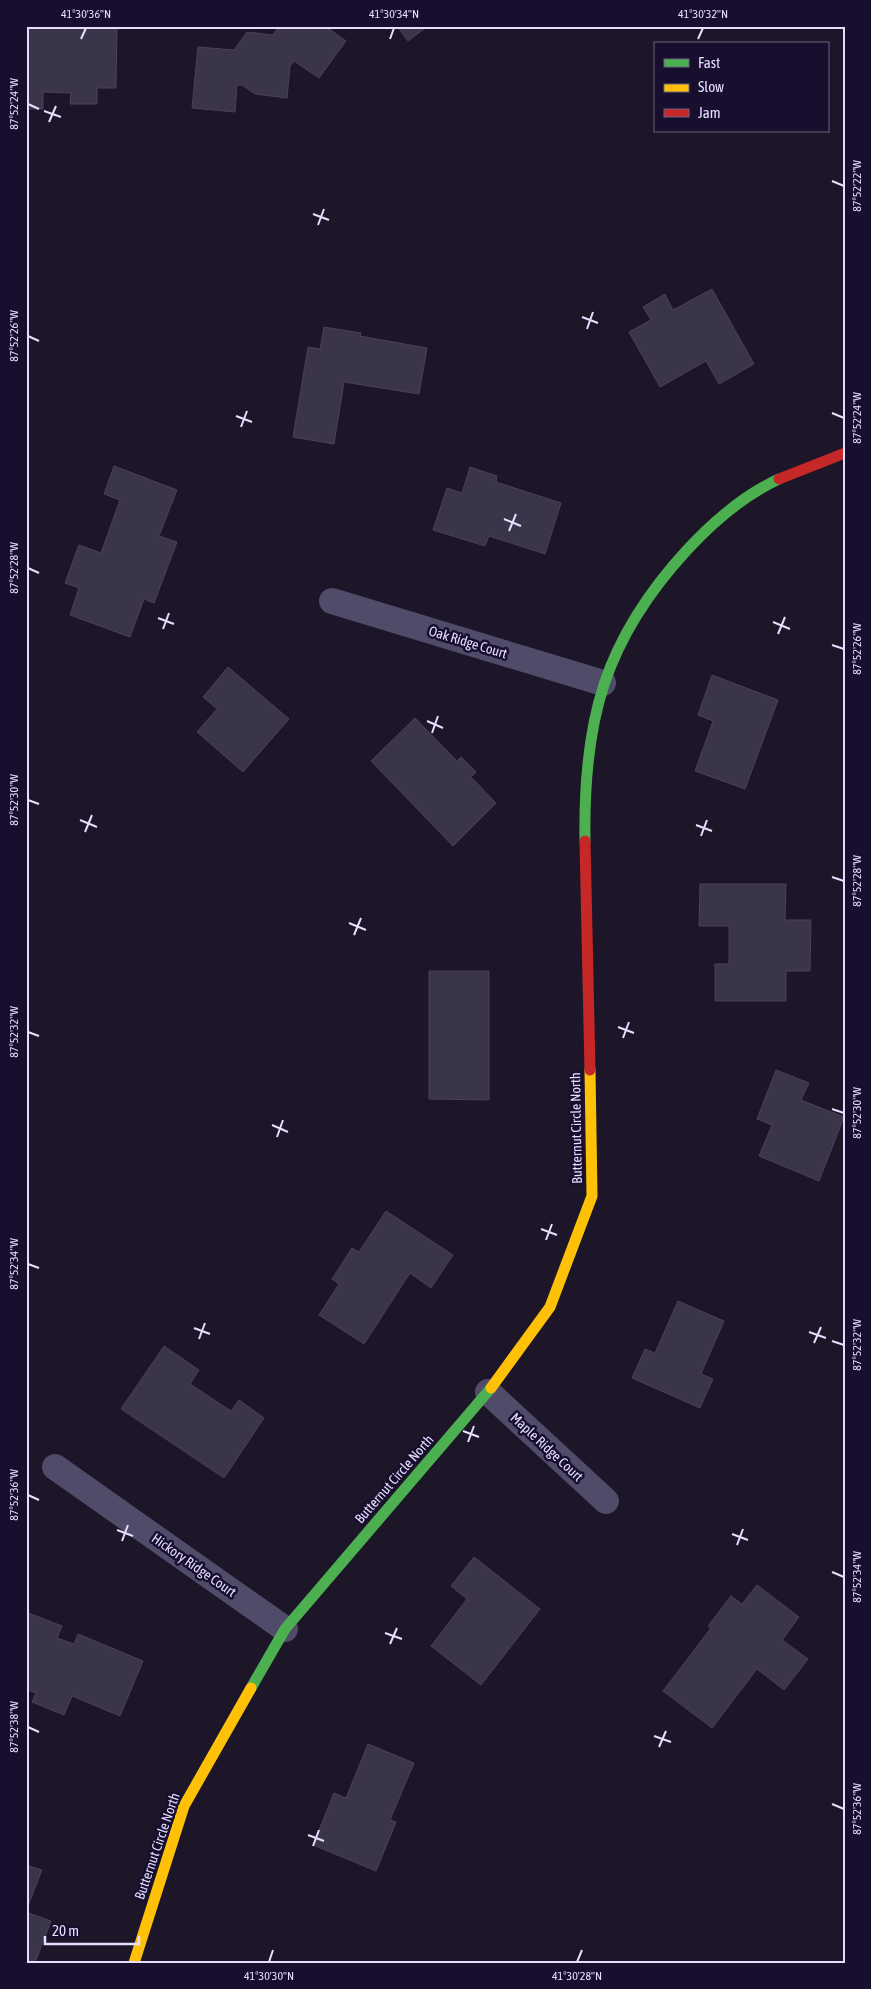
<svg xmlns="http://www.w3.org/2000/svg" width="871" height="1989" font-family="'Asap Condensed',sans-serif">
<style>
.building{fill:#3b3549;stroke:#49415b}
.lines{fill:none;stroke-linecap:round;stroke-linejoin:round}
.street{stroke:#4f4b69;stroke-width:26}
.fast{stroke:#4caf50;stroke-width:11}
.slow{stroke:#ffc107;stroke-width:11}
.jam{stroke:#c62828;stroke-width:11}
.ticks{fill:none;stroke:#e4deff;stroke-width:2}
.labels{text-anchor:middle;stroke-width:5;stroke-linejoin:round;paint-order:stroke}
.street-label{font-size:14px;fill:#e4deff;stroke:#180f2f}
.neatline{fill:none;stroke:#e4deff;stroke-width:2}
.ticks-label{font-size:12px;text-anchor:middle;fill:#e4deff}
</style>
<rect width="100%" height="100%" fill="#1c1628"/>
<!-- building -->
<path class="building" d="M26,26L117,28L116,88H97V104H70L71,93L43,92V109H26Z
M279,26H325L346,41L319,78L294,61L290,66L287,98L255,94L242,85H237L235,112L192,108L198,47L234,50L247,32L273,35Z
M397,26H428L408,41Z
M712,289L754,364L719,384L706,361L660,387L629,332L651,320L643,307L665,294L673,310Z
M324,327L361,333L360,336L427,348L419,394L344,382L334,444L293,437L308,347L320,349Z
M114,466L177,490L159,536L177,542L154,603L144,599L130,637L70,615L79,588L65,583L79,545L101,553L120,500L104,494Z
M470,467L497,476L496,482L561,503L545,554L489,536L485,546L433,530L447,488L462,493Z
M228,667L289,719L243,772L197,732L217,709L203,697Z
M712,675L778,700L745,789L695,771L713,721L698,715Z
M415,718L457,761L461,757L476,772L471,777L496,803L453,846L371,761Z
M700,884H786L785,920H811L810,971H786V1001H715V964H729V926H699Z
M429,971H489V1100L429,1099Z
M776,1070L809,1083L801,1100L844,1117L819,1181L759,1156L772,1125L757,1119Z
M386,1211L453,1255L431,1288L410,1273L364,1344L319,1315L339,1284L332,1279L352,1248L359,1252Z
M678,1301L724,1321L701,1374L713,1379L700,1408L632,1378L645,1349L655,1353Z
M164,1346L199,1370L190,1384L231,1411L239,1400L264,1418L224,1478L121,1409Z
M474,1557L540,1609L481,1685L431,1646L467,1599L451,1586Z
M757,1585L799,1617L782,1640L808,1659L784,1690L757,1669L712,1728L663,1691L711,1628L708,1626L731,1596L742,1604Z
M26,1612L62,1626L57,1638L74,1644L78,1634L143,1661L120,1716L72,1696L64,1715L32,1702L36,1693L26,1689Z
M368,1744L414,1763L390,1820L396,1822L376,1871L313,1845L334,1793L346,1798Z
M26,1865L42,1870L26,1911Z
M26,1912L51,1921L35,1963H26Z"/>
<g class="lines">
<!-- street -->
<path class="street" d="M332,601L603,683
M488,1392L606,1501
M55,1467L285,1629"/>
<!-- fast -->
<path class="fast" d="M585,841C583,721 604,640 687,550C713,522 744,495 779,479
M251,1688L285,1629L491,1388"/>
<!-- slow -->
<path class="slow" d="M491,1388L550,1307L592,1196L590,1070
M134,1963L184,1806L251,1688"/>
<!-- jam -->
<path class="jam" d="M779,479L845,453
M585,841L590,1070"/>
</g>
<!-- ticks -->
<path class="ticks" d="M81,39L86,28M390,39L394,28M698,39L703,28M28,104L39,109M44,111L61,117M49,122L56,106M832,181L844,186M313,214L329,220M318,225L324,209M582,317L598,323M587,329L593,312M28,336L39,341M832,413L844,418M236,416L252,422M241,427L247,411M504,519L521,526M509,531L516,514M28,568L39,573M158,618L174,624M773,622L790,629M163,629L169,613M778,634L785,617M832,645L844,649M427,721L443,728M432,733L438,716M28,800L39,804M80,820L97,827M696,825L712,831M85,832L92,815M701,836L707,820M832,877L844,881M349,923L366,930M354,935L361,918M618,1027L634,1033M28,1032L39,1036M623,1038L629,1022M832,1109L844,1113M272,1125L288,1132M277,1137L283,1120M541,1229L557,1235M546,1240L552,1224M28,1264L39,1268M194,1328L210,1334M809,1332L826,1338M199,1339L205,1323M832,1341L844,1345M814,1343L821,1327M463,1431L479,1437M468,1442L474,1426M28,1495L39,1500M117,1530L133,1536M732,1534L748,1540M122,1541L128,1525M737,1545L743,1529M832,1572L844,1577M385,1633L402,1639M390,1644L397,1628M28,1727L39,1732M654,1736L671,1742M659,1747L666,1731M832,1804L844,1809M308,1835L324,1841M313,1846L319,1830M269,1962L273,1950M577,1962L582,1950"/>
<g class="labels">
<!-- street labels -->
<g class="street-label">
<text transform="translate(468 642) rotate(17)" y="5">Oak Ridge Court</text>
<text transform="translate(576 1128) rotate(-91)" y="5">Butternut Circle North</text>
<text transform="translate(547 1447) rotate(43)" y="5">Maple Ridge Court</text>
<text transform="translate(394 1479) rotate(-49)" y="5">Butternut Circle North</text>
<text transform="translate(194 1565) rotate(35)" y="5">Hickory Ridge Court</text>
<text transform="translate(157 1846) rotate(-71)" y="5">Butternut Circle North</text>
</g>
</g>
<!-- border -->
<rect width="871" height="1989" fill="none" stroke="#180f2f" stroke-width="55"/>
<!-- legend -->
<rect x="654" y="42" width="175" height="90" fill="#180f2f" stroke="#6a6282"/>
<rect x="664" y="59" width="25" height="8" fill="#4caf50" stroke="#6a6282"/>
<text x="698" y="68" font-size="15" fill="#e4deff">Fast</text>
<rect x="664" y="84" width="25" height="8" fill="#ffc107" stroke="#6a6282"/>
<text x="698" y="92" font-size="15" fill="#e4deff">Slow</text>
<rect x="664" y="109" width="25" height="8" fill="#c62828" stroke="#6a6282"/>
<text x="698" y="118" font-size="15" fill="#e4deff">Jam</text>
<!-- scale -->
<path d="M45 1936v8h94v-8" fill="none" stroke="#e4deff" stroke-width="2.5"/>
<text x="52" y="1936" font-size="15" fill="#e4deff" stroke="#180f2f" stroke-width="4" paint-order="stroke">20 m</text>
<rect x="28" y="28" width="816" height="1934" class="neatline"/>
<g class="ticks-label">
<text x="86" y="18">41°30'36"N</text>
<text x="394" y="18">41°30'34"N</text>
<text x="703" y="18">41°30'32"N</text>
<text transform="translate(14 104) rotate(-90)" y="4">87°52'24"W</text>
<text transform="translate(857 186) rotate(-90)" y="4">87°52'22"W</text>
<text transform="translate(14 336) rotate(-90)" y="4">87°52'26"W</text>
<text transform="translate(857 418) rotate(-90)" y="4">87°52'24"W</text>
<text transform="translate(14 568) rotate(-90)" y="4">87°52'28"W</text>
<text transform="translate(857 649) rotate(-90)" y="4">87°52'26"W</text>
<text transform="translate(14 800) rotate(-90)" y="4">87°52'30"W</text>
<text transform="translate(857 881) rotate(-90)" y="4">87°52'28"W</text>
<text transform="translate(14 1032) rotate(-90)" y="4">87°52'32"W</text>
<text transform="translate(857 1113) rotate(-90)" y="4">87°52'30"W</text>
<text transform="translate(14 1264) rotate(-90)" y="4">87°52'34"W</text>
<text transform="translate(857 1345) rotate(-90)" y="4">87°52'32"W</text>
<text transform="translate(14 1495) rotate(-90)" y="4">87°52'36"W</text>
<text transform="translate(857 1577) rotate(-90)" y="4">87°52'34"W</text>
<text transform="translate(14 1727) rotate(-90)" y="4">87°52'38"W</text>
<text transform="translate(857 1809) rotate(-90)" y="4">87°52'36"W</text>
<text x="269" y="1980">41°30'30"N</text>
<text x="577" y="1980">41°30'28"N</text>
</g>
</svg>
